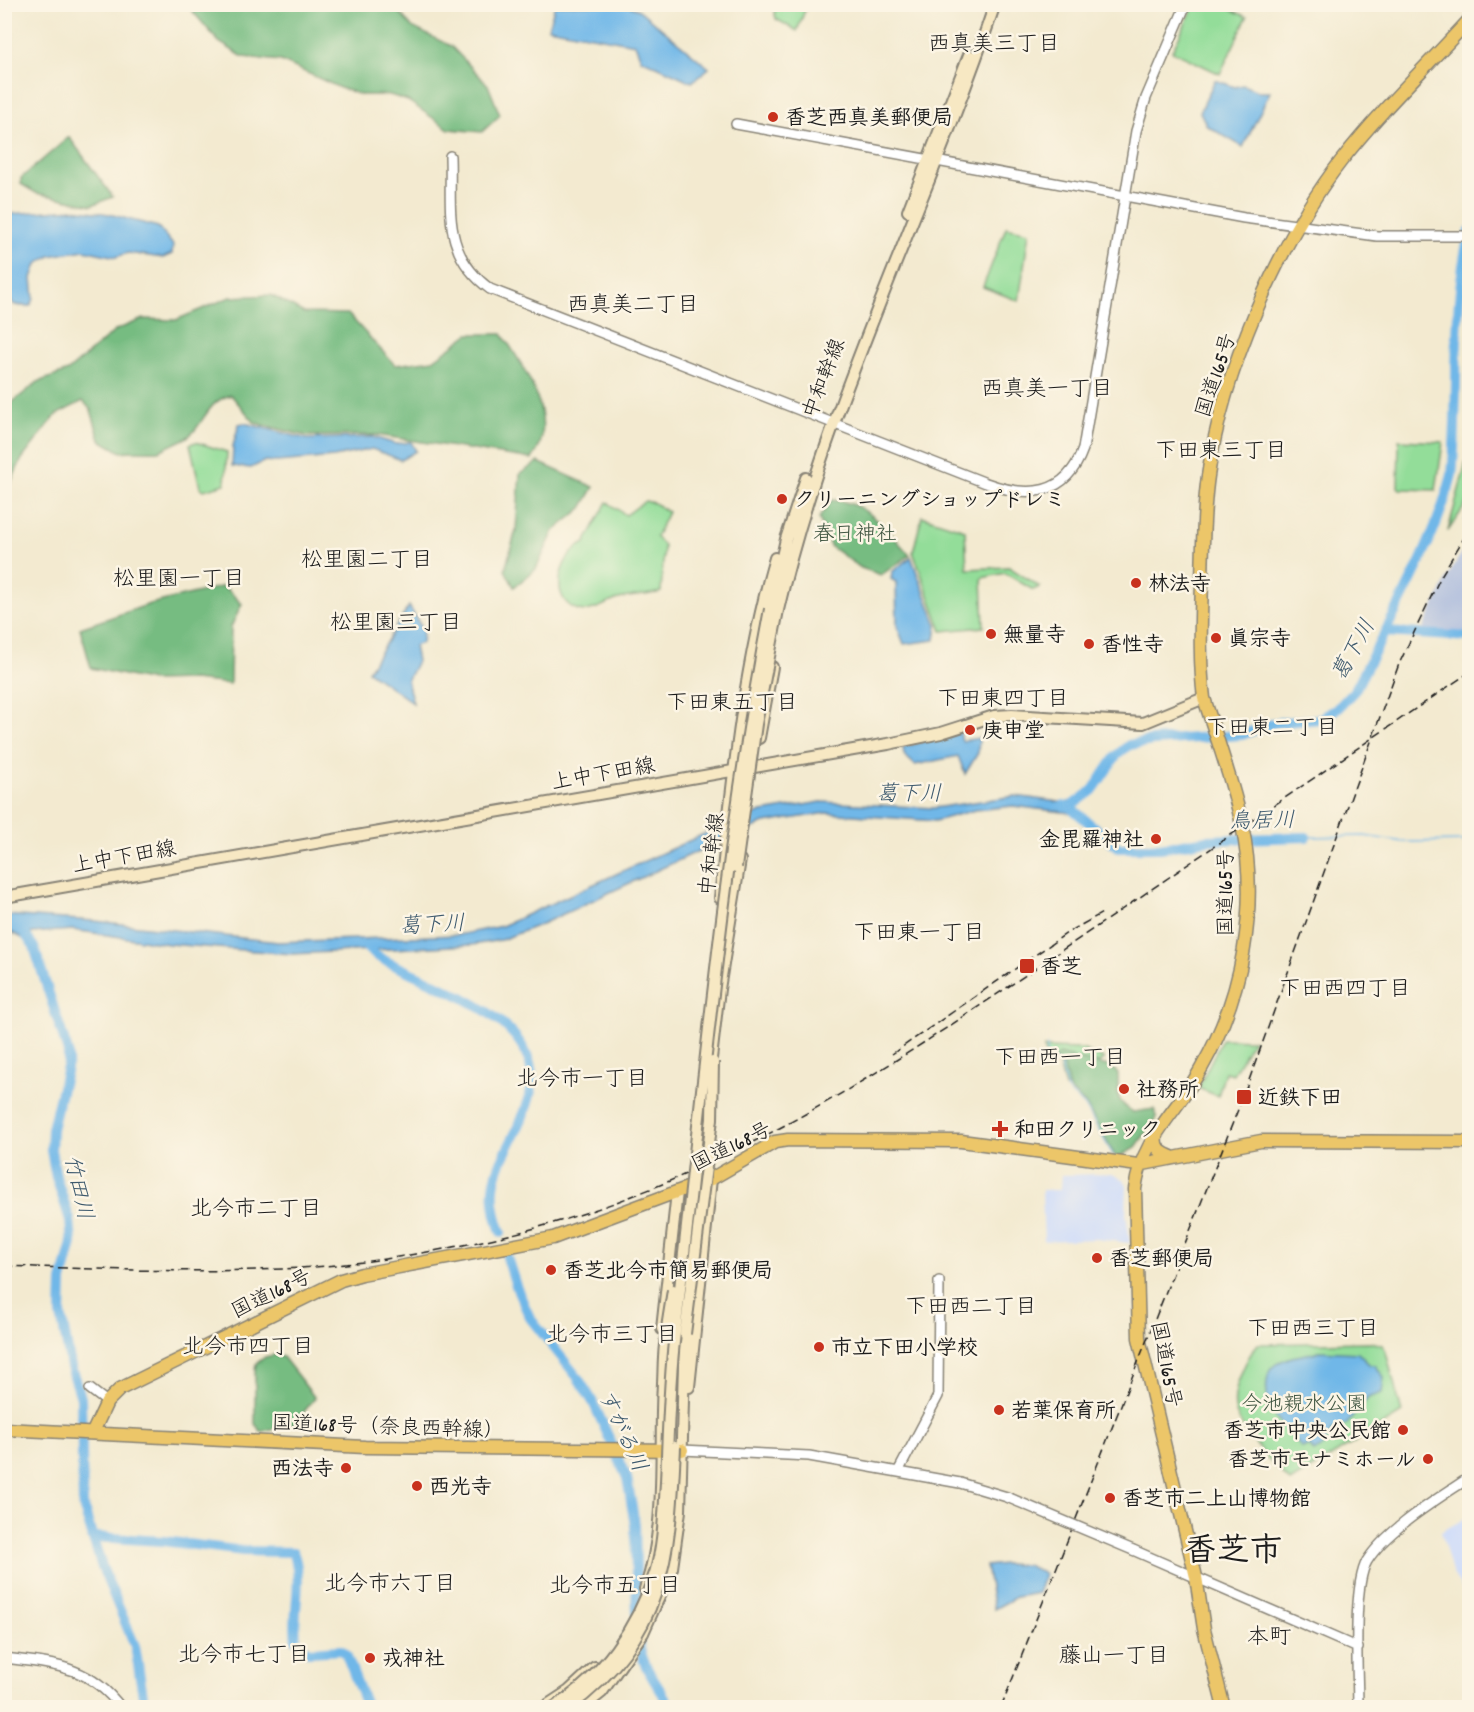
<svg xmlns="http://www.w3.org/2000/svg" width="1474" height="1712" font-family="Dekko,'Klee One',sans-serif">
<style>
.built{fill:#cddbfa}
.industrial{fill:#b9c5de}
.green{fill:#93dd99;stroke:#587c5a;stroke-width:1.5}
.forest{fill:#76bc81;stroke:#496c4e;stroke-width:1.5}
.water{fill:#70b7e8;stroke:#466a82;stroke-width:1.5}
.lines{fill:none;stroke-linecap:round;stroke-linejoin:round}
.stream{stroke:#70b7e8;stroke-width:1.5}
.river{stroke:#70b7e8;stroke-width:10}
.secondary-tunnel{stroke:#c8c1ac;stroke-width:10;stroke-dasharray:10 5;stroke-linecap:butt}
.tertiary-casing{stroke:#888376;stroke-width:12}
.secondary-casing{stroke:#888376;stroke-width:14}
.trunk-casing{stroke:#888376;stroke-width:15}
.tertiary{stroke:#fff;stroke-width:9}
.secondary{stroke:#f7e8c3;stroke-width:10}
.trunk{stroke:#ecc669;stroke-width:12}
.rail{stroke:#1c1c1c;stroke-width:1.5;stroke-dasharray:9 4.5;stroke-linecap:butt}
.tertiary-bridge-casing{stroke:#888376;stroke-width:12;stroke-linecap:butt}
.secondary-bridge-casing{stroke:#888376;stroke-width:14;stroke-linecap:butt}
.tertiary-bridge{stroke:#fff;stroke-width:9}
.secondary-bridge{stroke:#f7e8c3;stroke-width:10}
.poi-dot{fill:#c8321e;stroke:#fcf5e5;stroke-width:2}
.labels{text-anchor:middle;stroke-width:5;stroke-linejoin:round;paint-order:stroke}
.poi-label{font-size:21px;font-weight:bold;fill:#1c1c1c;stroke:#fcf5e5;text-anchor:start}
.street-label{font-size:21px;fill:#1c1c1c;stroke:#fcf5e5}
.park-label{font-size:21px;fill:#405642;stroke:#fcf5e5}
.neighbourhood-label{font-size:22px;fill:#1c1c1c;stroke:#fcf5e5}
.water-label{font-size:22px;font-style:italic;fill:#3e5a6e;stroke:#fcf5e5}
.town-label{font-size:33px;font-weight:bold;fill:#1c1c1c;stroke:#fcf5e5}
</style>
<rect width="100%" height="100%" fill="#fcf5e5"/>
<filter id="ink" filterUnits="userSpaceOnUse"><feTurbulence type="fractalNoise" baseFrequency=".0167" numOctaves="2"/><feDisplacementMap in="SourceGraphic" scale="12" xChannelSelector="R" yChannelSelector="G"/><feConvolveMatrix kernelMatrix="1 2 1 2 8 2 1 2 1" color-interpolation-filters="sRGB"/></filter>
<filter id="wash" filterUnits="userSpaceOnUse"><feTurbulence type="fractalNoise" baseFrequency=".008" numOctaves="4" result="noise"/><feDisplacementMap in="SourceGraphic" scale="24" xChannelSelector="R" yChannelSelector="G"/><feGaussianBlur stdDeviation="1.35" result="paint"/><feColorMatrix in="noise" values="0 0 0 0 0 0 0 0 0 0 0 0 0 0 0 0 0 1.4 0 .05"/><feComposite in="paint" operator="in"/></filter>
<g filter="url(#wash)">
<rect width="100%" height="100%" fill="#f3ead0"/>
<!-- built -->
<path class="built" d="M1112,1174L1124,1180L1127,1185L1126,1214L1130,1243L1096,1239L1044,1241L1042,1190H1060L1061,1175Z
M1469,1516V1600L1452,1572L1441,1532Z"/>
<!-- industrial -->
<path class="industrial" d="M1469,539V634L1422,631L1447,578Z"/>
<!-- green -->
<path class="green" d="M1195,4L1222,5L1247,17L1220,74L1172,51Z
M773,5H807L797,31L776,19Z
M1006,227L1029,232L1019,301L983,287Z
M1399,440L1443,442L1436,490L1400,489L1398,487Z
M196,442L227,452L225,484L204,490L200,487L190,444Z
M1466,463H1469V500L1448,531Z
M645,501L654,503L668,512L656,537L664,546L661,592C646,596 632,595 619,599C607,602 591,614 578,610C546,599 561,553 585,543L607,502L626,515Z
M922,516L965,530L967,569L1009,567L1040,587L1033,590L1005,573L982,578L984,627L942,631L913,552Z
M1222,1039L1253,1040L1233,1074L1225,1072L1218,1096L1198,1088Z
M1044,1048L1082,1049L1104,1059L1065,1088L1059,1064L1045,1054Z
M1370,1342L1383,1345L1386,1352L1402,1413L1290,1482C1275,1465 1238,1430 1235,1408C1232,1389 1246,1358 1258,1344Z"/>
<!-- forest -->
<path class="forest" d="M187,5H393L412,27L451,46L488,85L500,115L482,132L449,129L408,101L390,95H361L340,88L281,61L243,57L219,42Z
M69,137L113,197L92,205L36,193L21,184V178Z
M271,295L304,313L348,314L395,365L433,360L469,334H502C524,366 561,422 532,459L377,435L307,436L255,423L231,395C205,401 203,430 184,439C180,441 161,450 159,451C146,452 134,450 121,452L100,440L91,410L83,401L56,415L22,459L5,494V408L38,382L68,371L116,330L143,319L176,320L230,297Z
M538,462L594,487L582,508L554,531L536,569L514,587L505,570L516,530L520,474Z
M831,500C868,501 887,531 910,555L881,575L861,568L830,546L819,518Z
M224,586L242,604L231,627L230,684L193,680L152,681L91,668L80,628L150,604Z
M1059,1054L1112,1067L1118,1074C1119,1094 1113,1099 1133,1112L1154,1109L1157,1117L1136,1147L1120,1157L1115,1156L1085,1104L1069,1089L1064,1067L1054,1058Z
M274,1355L283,1357L315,1398L295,1423L261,1432L255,1424V1370L256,1364L265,1357Z"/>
<!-- water -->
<path class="water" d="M555,5H627L639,10L709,68L692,82L641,59L635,44L548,28Z
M1215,80L1235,87L1243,85L1260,92H1270L1243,147L1207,126L1200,112Z
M5,209L10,214L74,209L109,214L158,227L173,245L172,254L163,258L128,253L116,257L84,250L50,256L37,264L32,278L34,299L30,306C11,306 13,306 5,290Z
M244,423L307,439L373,437L396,444L411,442L416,451L401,460L372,449L334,457L277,462L265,461L251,468L232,466L233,446L239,424Z
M911,557L937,625L935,640L904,644L897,626L896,582L891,579L892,572Z
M409,606L423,630L422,643L414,646L417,661L407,681L413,703L368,671Z
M960,732L962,741L979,738L978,753L965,774L958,756L915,765L904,755L903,747Z
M1015,796L1066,803L1073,801L1077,809L1071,813L1013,806L975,810L935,821L826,813L765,823L705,848L544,923L501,940L472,945L292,954L169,944L73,930L32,933L26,940L5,929L4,915L95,921L278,942L458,935L502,926L704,834L762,812L821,802L934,808Z
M1319,1351L1358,1353L1370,1365H1375L1384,1377L1382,1393L1368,1398L1347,1424L1332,1430L1324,1445L1314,1452L1309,1445L1302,1448C1285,1428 1263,1410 1267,1381C1268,1375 1269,1369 1275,1365C1288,1355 1305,1356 1319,1351Z
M1004,1564L1027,1565L1045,1574L1038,1593L1016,1597L994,1609L986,1566Z"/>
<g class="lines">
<!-- stream -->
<path class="stream" d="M1465,520L1470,514
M1306,837L1364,836L1404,842L1470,841
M1047,1046V1055L1061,1065L1067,1090L1085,1106L1113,1155"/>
<!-- river -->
<path class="river" d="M1385,632L1470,637
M1063,806L1070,807L1093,790L1116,756L1129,745L1152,741L1242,735L1274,723L1321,719L1340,706L1355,690C1390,620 1432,551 1452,475C1460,395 1450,310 1470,231
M1070,807L1119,848H1160L1207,840L1306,837
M20,927L34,947L68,1052V1063L52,1129L51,1150L56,1177L70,1220L72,1243L62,1281L61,1314L71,1367L81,1398L83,1506L102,1567L135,1646L145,1708
M366,947C376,958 392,964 405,970C455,994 550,1027 529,1099C514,1153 478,1171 501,1232
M506,1254L516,1286L530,1318L578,1378L593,1402L627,1478L635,1525L637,1618
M92,1537L163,1541L244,1551L293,1552C304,1578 292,1613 296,1640L309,1652L341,1650L346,1654L367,1708
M638,1636C640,1665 657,1684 672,1708"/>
</g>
</g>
<g filter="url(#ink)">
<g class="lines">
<!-- secondary-tunnel -->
<path class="secondary-tunnel" d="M692,1239L704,1120"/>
<defs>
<path id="tertiary" d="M736,124L1244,218L1377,236H1470
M450,156C452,210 441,253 490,289L986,483C1027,498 1066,497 1083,449L1136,131L1146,98L1186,4
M90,1389L107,1402
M682,1450L809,1456L960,1483
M899,1470L938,1396L939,1281
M1133,1550L1358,1648
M4,1658C53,1664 89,1665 121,1708
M1358,1708C1358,1675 1352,1587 1367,1561C1387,1529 1438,1499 1470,1477"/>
<path id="secondary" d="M908,211L969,55
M770,609L786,539L806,478
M778,610C827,399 926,209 995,4
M759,738L772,667
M4,897L888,744L941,733L994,716L1012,715L1143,723L1204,698
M720,898C732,784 743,668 775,558
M704,1120L719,989L740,860
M662,1329L677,1192
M689,1387L711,1179
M645,1589C668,1524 659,1450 663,1383C664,1365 663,1345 668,1328
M543,1708L569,1691L595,1667
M582,1708L602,1692L643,1633L672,1568L680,1511L685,1327"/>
<path id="trunk" d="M1157,1132C1152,1148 1161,1153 1174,1158
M4,1429L365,1447L682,1450
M93,1432L107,1402L120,1389L341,1280L362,1274L553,1238L711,1179L775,1142L788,1140L961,1141L1138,1165L1261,1141L1470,1142
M1224,1708L1204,1629L1196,1577L1139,1338L1135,1189C1142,1137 1178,1112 1202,1067C1243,995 1259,907 1242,825C1233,782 1217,740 1204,698C1199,659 1201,620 1202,580C1203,546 1203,510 1208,476C1222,374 1278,242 1341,161C1380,111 1427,66 1470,19"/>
</defs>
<!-- tertiary casing -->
<use href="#tertiary" class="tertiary-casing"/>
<!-- secondary casing -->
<use href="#secondary" class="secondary-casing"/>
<!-- trunk casing -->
<use href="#trunk" class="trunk-casing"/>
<!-- tertiary -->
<use href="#tertiary" class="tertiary"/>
<!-- secondary -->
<use href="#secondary" class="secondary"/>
<!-- trunk -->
<use href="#trunk" class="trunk"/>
<!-- rail -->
<path class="rail" d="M892,1054L1067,933L1104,912
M4,1266C102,1269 201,1274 299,1268C366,1264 435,1252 500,1237C714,1187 893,1066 1071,944C1204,854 1336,762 1470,672
M1001,1708L1243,1097L1399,664L1441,576L1470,528"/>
<defs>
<path id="tertiary-bridge" d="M960,1483L1007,1497L1133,1550"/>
<path id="secondary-bridge" d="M736,867L756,724L778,610
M666,1334L673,1290
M685,1334L712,1119L713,1062
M553,1708C603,1677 637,1628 655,1573C664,1544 664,1512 666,1482C668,1432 669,1382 675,1333C703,1091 724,848 770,609
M568,1708C665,1636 670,1558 675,1447"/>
</defs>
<!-- tertiary-bridge casing -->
<use href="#tertiary-bridge" class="tertiary-bridge-casing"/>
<!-- secondary-bridge casing -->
<use href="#secondary-bridge" class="secondary-bridge-casing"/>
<!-- tertiary-bridge -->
<use href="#tertiary-bridge" class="tertiary-bridge"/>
<!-- secondary-bridge -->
<use href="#secondary-bridge" class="secondary-bridge"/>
</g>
</g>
<!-- markers -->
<g class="poi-dot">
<circle cx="773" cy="117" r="6"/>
<circle cx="782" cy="499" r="6"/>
<circle cx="1136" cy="583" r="6"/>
<circle cx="991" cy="634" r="6"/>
<circle cx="1216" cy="638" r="6"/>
<circle cx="1089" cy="644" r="6"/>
<circle cx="970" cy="730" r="6"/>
<circle cx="1156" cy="839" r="6"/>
<rect x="1019" y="958" width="16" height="16" rx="3"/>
<circle cx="1124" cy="1089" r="6"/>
<rect x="1236" y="1089" width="16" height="16" rx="3"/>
<path d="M997 1120h6v6h6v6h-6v6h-6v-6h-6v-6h6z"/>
<circle cx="1097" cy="1258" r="6"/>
<circle cx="551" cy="1270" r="6"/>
<circle cx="819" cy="1347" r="6"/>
<circle cx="999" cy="1410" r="6"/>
<circle cx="1403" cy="1430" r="6"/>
<circle cx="1428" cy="1459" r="6"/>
<circle cx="346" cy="1468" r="6"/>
<circle cx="417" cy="1486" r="6"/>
<circle cx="1110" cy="1498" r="6"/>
<circle cx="370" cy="1658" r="6"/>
</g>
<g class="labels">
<!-- poi labels -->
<g class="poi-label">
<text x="785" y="124">香芝西真美郵便局</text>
<text x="794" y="506">クリーニングショップドレミ</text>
<text x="1148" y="590">林法寺</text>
<text x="1003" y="641">無量寺</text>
<text x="1228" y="645">眞宗寺</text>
<text x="1101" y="651">香性寺</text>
<text x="982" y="737">庚申堂</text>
<text x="1144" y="846" text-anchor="end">金毘羅神社</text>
<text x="1040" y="973">香芝</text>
<text x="1136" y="1096">社務所</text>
<text x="1258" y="1104">近鉄下田</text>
<text x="1014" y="1136">和田クリニック</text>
<text x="1109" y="1265">香芝郵便局</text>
<text x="563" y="1277">香芝北今市簡易郵便局</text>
<text x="831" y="1354">市立下田小学校</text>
<text x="1011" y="1417">若葉保育所</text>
<text x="1391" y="1437" text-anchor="end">香芝市中央公民館</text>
<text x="1416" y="1466" text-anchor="end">香芝市モナミホール</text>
<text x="334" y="1475" text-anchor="end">西法寺</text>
<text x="429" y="1493">西光寺</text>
<text x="1122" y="1505">香芝市二上山博物館</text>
<text x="382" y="1665">戎神社</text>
</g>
<!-- street labels -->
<g class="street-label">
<text transform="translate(1215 375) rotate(-72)" y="7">国道165号</text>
<text transform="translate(823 378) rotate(-69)" y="7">中和幹線</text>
<text transform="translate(603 773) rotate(-10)" y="7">上中下田線</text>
<text transform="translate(711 854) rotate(-83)" y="7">中和幹線</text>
<text transform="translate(124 856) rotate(-10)" y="7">上中下田線</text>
<text transform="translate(1225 893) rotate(-90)" y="7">国道165号</text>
<text transform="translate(731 1146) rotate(-26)" y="7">国道168号</text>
<text transform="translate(271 1293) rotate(-26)" y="7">国道168号</text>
<text transform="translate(1167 1364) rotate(79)" y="7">国道165号</text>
<text transform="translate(388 1426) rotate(2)" y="7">国道168号（奈良西幹線）</text>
</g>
<!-- park labels -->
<g class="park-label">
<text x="855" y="540">春日神社</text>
<text x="1304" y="1410">今池親水公園</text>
</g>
<!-- neighbourhood labels -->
<g class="neighbourhood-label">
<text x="994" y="50">西真美三丁目</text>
<text x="633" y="311">西真美二丁目</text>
<text x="1047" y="395">西真美一丁目</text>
<text x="1221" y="457">下田東三丁目</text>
<text x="367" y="566">松里園二丁目</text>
<text x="179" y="585">松里園一丁目</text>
<text x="396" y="629">松里園三丁目</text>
<text x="1003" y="705">下田東四丁目</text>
<text x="732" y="709">下田東五丁目</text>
<text x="1272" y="734">下田東二丁目</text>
<text x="919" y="939">下田東一丁目</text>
<text x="1345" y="995">下田西四丁目</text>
<text x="1060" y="1064">下田西一丁目</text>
<text x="582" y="1085">北今市一丁目</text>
<text x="256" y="1215">北今市二丁目</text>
<text x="971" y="1313">下田西二丁目</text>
<text x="1313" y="1335">下田西三丁目</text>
<text x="612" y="1341">北今市三丁目</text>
<text x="248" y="1353">北今市四丁目</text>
<text x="390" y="1590">北今市六丁目</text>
<text x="615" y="1592">北今市五丁目</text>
<text x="1269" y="1643">本町</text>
<text x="244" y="1661">北今市七丁目</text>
<text x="1114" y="1662">藤山一丁目</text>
</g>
<!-- water labels -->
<g class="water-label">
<text transform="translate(1352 649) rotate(-61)" y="8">葛下川</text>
<text x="909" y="800">葛下川</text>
<text transform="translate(1262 819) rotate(-1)" y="8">鳥居川</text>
<text transform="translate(432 923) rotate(-3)" y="8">葛下川</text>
<text transform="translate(80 1187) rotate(77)" y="8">竹田川</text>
<text transform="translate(624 1430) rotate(65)" y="8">すがる川</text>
</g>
<!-- town labels -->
<g class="town-label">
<text x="1233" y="1560">香芝市</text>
</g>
</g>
<!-- margin -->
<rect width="1474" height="1712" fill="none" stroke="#fcf5e5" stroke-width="24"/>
</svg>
